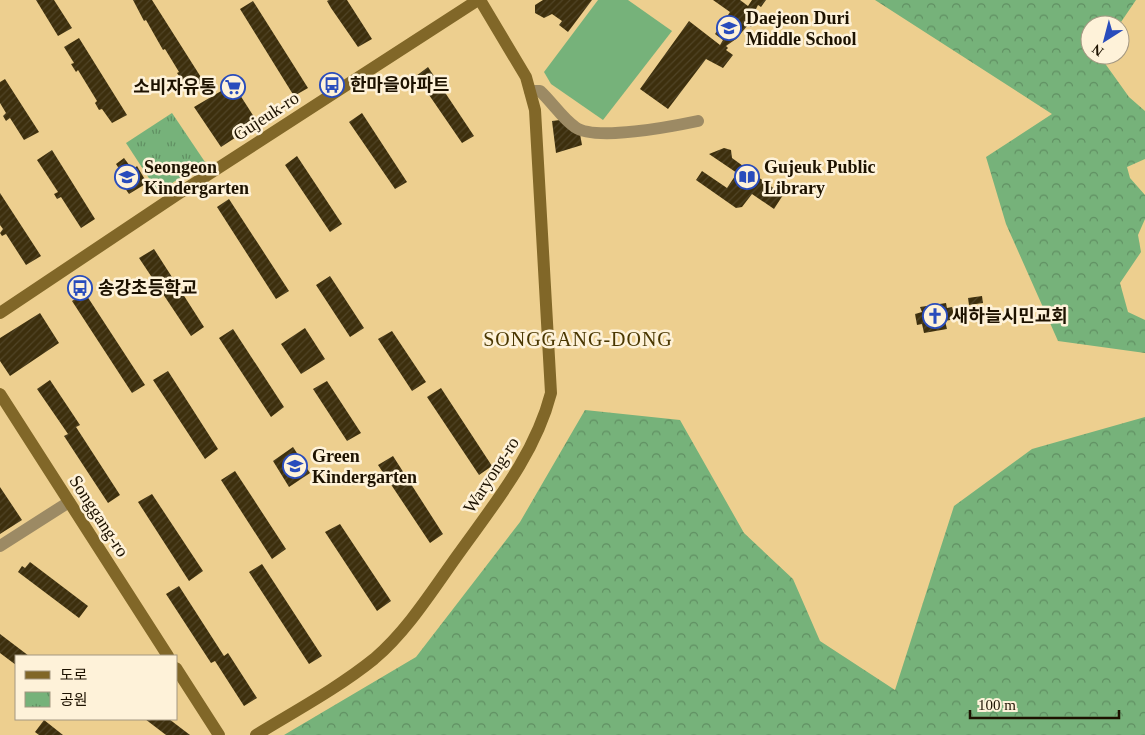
<svg xmlns="http://www.w3.org/2000/svg" width="1145" height="735" font-family="'Times New Roman','Noto Sans KR',serif">
<style>
.grass{fill:#76b27a}
.forest{fill:url(#forest-crowns)}
.park{fill:url(#park-tufts)}
.building{fill:url(#building-hatch)}
.lines{fill:none;stroke-linecap:round;stroke-linejoin:round}
.street{stroke:#9c8a64;stroke-width:12}
.secondary{stroke:#816728;stroke-width:12}
.labels{text-anchor:middle;stroke-width:5;stroke-linejoin:round;paint-order:stroke}
.poi-label{font-size:18px;font-weight:bold;fill:#1d1200;stroke:#fef2d9;text-anchor:start}
.street-label{font-size:18px;fill:#1d1200;stroke:#fef2d9}
.quarter-label{font-size:20px;letter-spacing:1px;fill:#4a3701;stroke:#fef2d9}
</style>
<defs>
<pattern id="forest-crowns" width="20" height="18" patternUnits="userSpaceOnUse" patternTransform="scale(1.25)"><rect width="20" height="18" fill="#76b27a"/><path d="M2 6a3 3 0 1 1 6 0M12 15a3 3 0 1 1 6 0" fill="none" stroke="#608f62"/></pattern>
<pattern id="park-tufts" width="24" height="20" patternUnits="userSpaceOnUse" patternTransform="scale(1.25)"><rect width="24" height="20" fill="#76b27a"/><path d="M3 7l-1-3M5 7V3M7 7l1-3M15 17l-1-3M17 17v-4M19 17l1-3" fill="none" stroke="#608f62"/></pattern>
<pattern id="building-hatch" width="6" height="6" patternUnits="userSpaceOnUse" patternTransform="scale(1.25)"><rect width="6" height="6" fill="#3d2f0d"/><path d="M-1 1l2-2M0 6l6-6M5 7l2-2" fill="none" stroke="#504426"/></pattern>
</defs>
<rect width="100%" height="100%" fill="#edcf8f"/>
<!-- grass -->
<path class="grass" d="M598,0H628L672,31L603,120L551,84L544,72Z"/>
<!-- forest -->
<path class="forest" d="M875,0H1136L1119,25H1090V55H1099L1129,97L1145,111V159L1127,167L1130,178L1145,195V219L1138,235L1141,252L1120,283L1128,312L1145,320V353L1058,341L1006,224L986,157L1052,114Z
M585,410L680,420L744,533L793,579L820,641L895,690L954,506L1032,449L1145,417V735H284L416,657L520,522Z"/>
<!-- park -->
<path class="park" d="M172,113L205,162L158,192L126,143Z"/>
<!-- building -->
<path class="building" d="M36,0H54L72,28L58,36Z
M133,0H152L204,82L190,90L183,79L182,80L177,73L179,72L165,49L163,50L146,20L144,21Z
M329,0H347L372,39L358,47L331,8L327,1Z
M543,0H592L568,32L559,25L562,21L552,14L544,18L535,13V5Z
M713,0H740L748,6L752,0H766L761,7L758,5L755,11L760,15L751,27L748,25L736,39L726,46L728,48L726,50L733,55L723,68L706,59L668,109L640,89L689,21L720,45L723,40L715,34L730,12Z
M253,1L308,88L294,96L240,9Z
M79,38L127,115L112,123L102,109L99,110L95,103L97,101L78,70L76,72L71,64L74,63L64,47Z
M428,67L474,136L462,143L416,76Z
M5,79L39,132L24,140L10,118L6,121L3,116L6,113L0,103V82Z
M233,84L258,123L221,147L194,107Z
M362,113L407,182L395,189L349,122Z
M560,120L580,134L582,145L556,153L552,121Z
M724,148L731,150L732,158L783,195L774,209L752,194L742,207L736,208L696,180L702,171L727,188L737,173L709,154Z
M52,150L95,219L81,228L61,197L57,199L54,194L58,192L37,160Z
M297,156L342,224L330,232L285,165Z
M124,158L133,170L137,166L147,183L129,194L120,181L125,178L116,164Z
M0,193L41,256L26,265L6,234L2,236L0,233L3,229L0,225Z
M229,199L289,291L276,299L217,207Z
M154,249L204,327L191,336L139,258Z
M330,276L364,328L350,337L316,285Z
M85,293L145,385L132,393L72,301Z
M982,296L983,303L969,305L968,298Z
M946,303L947,308L952,307L955,319L945,321L947,329L924,333L922,324L917,325L915,314L922,312L920,307Z
M40,313L59,343L10,376L0,361V338Z
M305,328L325,359L301,374L281,344Z
M233,329L284,407L271,417L219,338Z
M392,331L426,382L412,391L378,339Z
M168,371L218,449L205,459L153,380Z
M50,380L80,425L76,427L120,495L108,503L64,436L68,434L37,389Z
M327,381L361,433L347,441L313,389Z
M441,388L492,466L479,475L427,397Z
M293,447L310,473L289,487L273,461Z
M393,456L443,534L430,543L378,465Z
M235,471L286,549L272,559L221,480Z
M0,487L22,520L0,534Z
M152,494L203,571L189,581L138,502Z
M340,524L391,601L377,611L325,532Z
M30,562L88,606L79,618L18,572L22,566L25,568Z
M262,564L322,656L309,664L249,572Z
M179,586L224,656L228,653L257,698L244,706L215,661L211,663L166,594Z
M0,634L29,656H16V665L0,653Z
M145,719H169L190,735H166Z
M44,720L63,735H39L35,732Z"/>
<g class="lines">
<!-- street -->
<path class="street" d="M530,91H540C552,102 562,118 575,127C595,142 674,126 698,121
M0,546L69,502"/>
<!-- secondary -->
<path class="secondary" d="M0,313L178,194L478,0
M0,394L168,656
M176,668L219,735
M256,735C295,711 338,688 374,659C407,631 432,591 457,556C494,504 535,455 551,393L535,110L526,77L480,0"/>
</g>
<!-- icons -->
<defs>
<symbol id="school-ring" viewBox="-11 -11 22 22"><circle r="9.5" fill="#fef2d9" stroke="#294cbc" stroke-width="1.5"/><path d="M0-5L7-2L0 1L-7-2ZM-4 1L0 2.5L4 1V4Q0 6-4 4Z" fill="#294cbc"/></symbol>
<symbol id="bus-ring" viewBox="-11 -11 22 22"><circle r="9.5" fill="#fef2d9" stroke="#294cbc" stroke-width="1.5"/><path d="M-5-6H5V4H4V6H2V4H-2V6H-4V4H-5ZM-3.5-4V0h7V-4ZM-3.5 1.2v1.5H-2V1.2ZM2 1.2v1.5H3.5V1.2Z" fill="#294cbc"/></symbol>
<symbol id="supermarket-ring" viewBox="-11 -11 22 22"><circle r="9.5" fill="#fef2d9" stroke="#294cbc" stroke-width="1.5"/><path d="M-6-5.5h2.5l.6 2H6L4.5 2H-2.5L-4.4-4H-6ZM-1.5 3.2a1.3 1.3 0 1 0 .1 0ZM3 3.2a1.3 1.3 0 1 0 .1 0Z" fill="#294cbc"/></symbol>
<symbol id="library-ring" viewBox="-11 -11 22 22"><circle r="9.5" fill="#fef2d9" stroke="#294cbc" stroke-width="1.5"/><path d="M-6-4Q-3-5.5-.7-3.5V5Q-3 3-6 4ZM6-4Q3-5.5 .7-3.5V5Q3 3 6 4Z" fill="#294cbc"/></symbol>
<symbol id="church-ring" viewBox="-11 -11 22 22"><circle r="9.5" fill="#fef2d9" stroke="#294cbc" stroke-width="1.5"/><path d="M-1.2-6h2.4v3.5h3.3v2.4h-3.3V6h-2.4V-.1h-3.3v-2.4h3.3Z" fill="#294cbc"/></symbol>
</defs>
<g fill-rule="evenodd">
<use href="#school-ring" x="715" y="14" width="28" height="28"/>
<use href="#bus-ring" x="318" y="71" width="28" height="28"/>
<use href="#supermarket-ring" x="219" y="73" width="28" height="28"/>
<use href="#school-ring" x="113" y="163" width="28" height="28"/>
<use href="#library-ring" x="733" y="163" width="28" height="28"/>
<use href="#bus-ring" x="66" y="274" width="28" height="28"/>
<use href="#church-ring" x="921" y="302" width="28" height="28"/>
<use href="#school-ring" x="281" y="452" width="28" height="28"/>
</g>
<g class="labels">
<!-- poi labels -->
<g class="poi-label">
<text x="746" y="24">Daejeon Duri<tspan x="746" dy="21">Middle School</tspan></text>
<text x="350" y="91">한마을아파트</text>
<text x="216" y="93" text-anchor="end">소비자유통</text>
<text x="144" y="173">Seongeon<tspan x="144" dy="21">Kindergarten</tspan></text>
<text x="764" y="173">Gujeuk Public<tspan x="764" dy="21">Library</tspan></text>
<text x="98" y="294">송강초등학교</text>
<text x="952" y="322">새하늘시민교회</text>
<text x="312" y="462">Green<tspan x="312" dy="21">Kindergarten</tspan></text>
</g>
<!-- street labels -->
<g class="street-label">
<text transform="translate(266 116) rotate(-33)" y="6">Gujeuk-ro</text>
<text transform="translate(491 475) rotate(-57)" y="6">Waryong-ro</text>
<text transform="translate(99 516) rotate(57)" y="6">Songgang-ro</text>
</g>
<!-- quarter labels -->
<g class="quarter-label">
<text x="578" y="346">SONGGANG-DONG</text>
</g>
</g>
<!-- legend -->
<rect x="15" y="655" width="162" height="65" fill="#fef2d9" stroke="#a49882"/>
<rect x="25" y="671" width="25" height="8" fill="#816728" stroke="#a49882"/>
<text x="60" y="680" font-size="15" fill="#1d1200">도로</text>
<rect x="25" y="692" width="25" height="15" fill="url(#park-tufts)" stroke="#a49882"/>
<text x="60" y="705" font-size="15" fill="#1d1200">공원</text>
<!-- north arrow -->
<g transform="translate(1105 40) rotate(216)"><circle r="24" fill="#fef2d9" stroke="#a49882"/>
<path d="M0-4L9 19L0 12L-9 19Z" fill="#294cbc"/>
<text y="-8" font-size="14" font-weight="bold" text-anchor="middle" fill="#1d1200">N</text>
</g>
<!-- scale -->
<path d="M970 710v8h149v-8" fill="none" stroke="#1d1200" stroke-width="2.5"/>
<text x="978" y="710" font-size="15" fill="#1d1200" stroke="#fef2d9" stroke-width="4" paint-order="stroke">100 m</text>
</svg>
